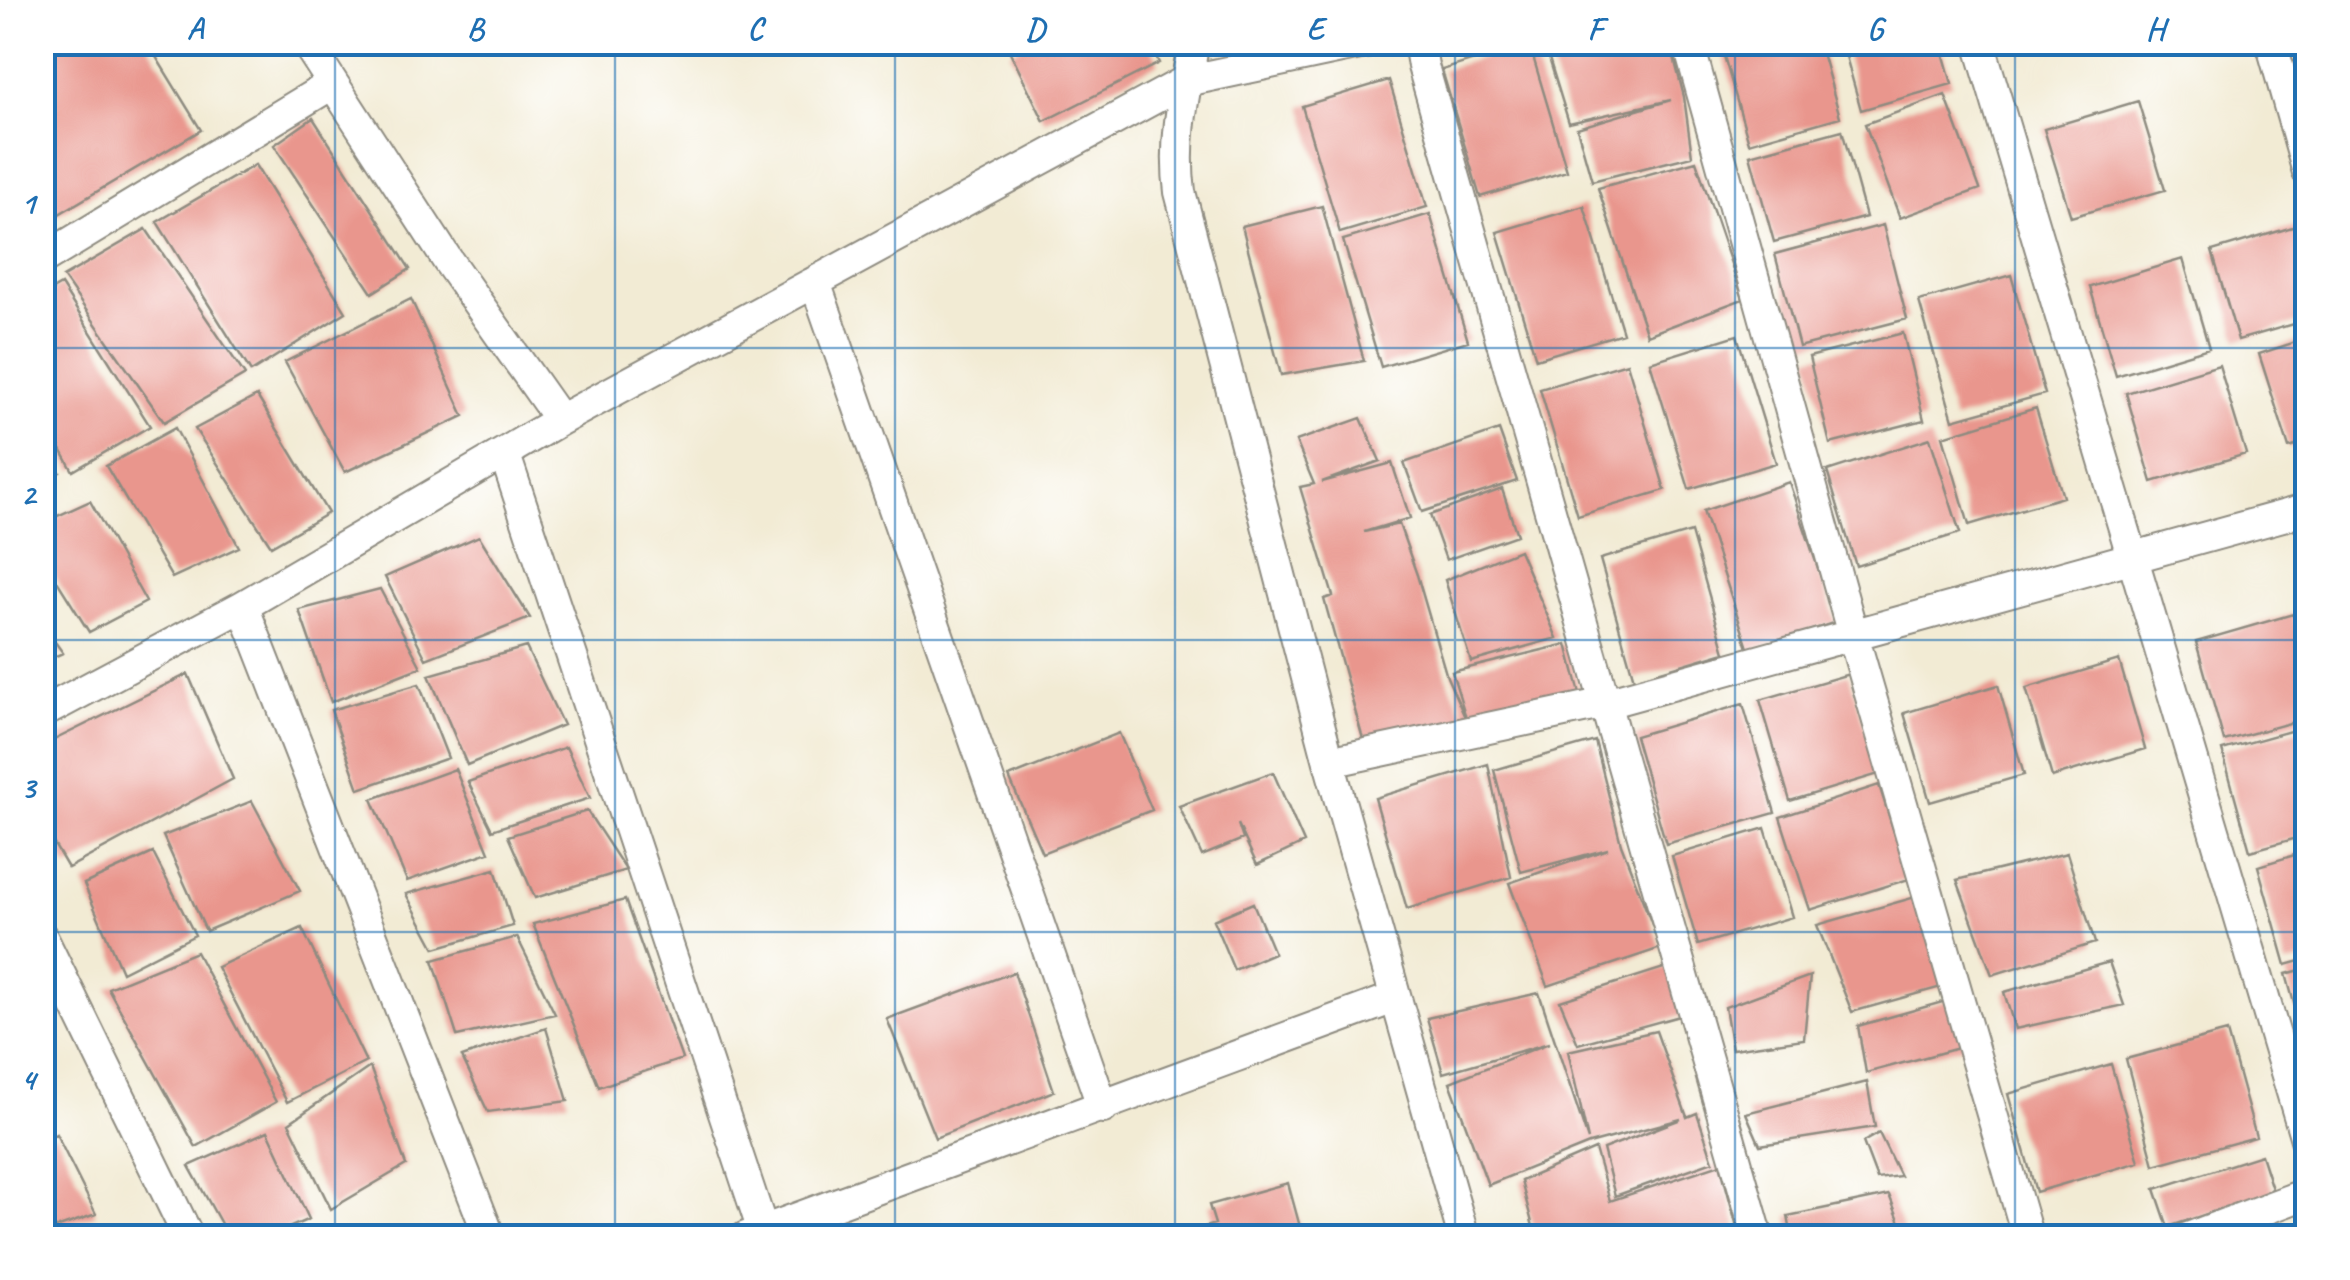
<svg xmlns="http://www.w3.org/2000/svg" width="2350" height="1280" font-family="Caveat,sans-serif">
<style>
.building{fill:#e9968d}
.lines{fill:none;stroke-linecap:round;stroke-linejoin:round}
.minor-casing{stroke:#8e8b80;stroke-width:34}
.minor{stroke:#fff;stroke-width:30}
.grid{fill:none;stroke:#1f6fb2;stroke-width:2.5;stroke-opacity:0.55}
.neatline{fill:none;stroke:#1f6fb2;stroke-width:4}
.grid-label{font-size:32px;text-anchor:middle;font-weight:bold;fill:#1f6fb2}
</style>
<rect width="100%" height="100%" fill="#fff"/>
<filter id="ink" filterUnits="userSpaceOnUse"><feTurbulence type="fractalNoise" baseFrequency=".01" numOctaves="2"/><feDisplacementMap in="SourceGraphic" scale="20" xChannelSelector="R" yChannelSelector="G"/><feConvolveMatrix kernelMatrix="1 2 1 2 8 2 1 2 1" color-interpolation-filters="sRGB"/></filter>
<filter id="wash" filterUnits="userSpaceOnUse"><feTurbulence type="fractalNoise" baseFrequency=".0048" numOctaves="4" result="noise"/><feDisplacementMap in="SourceGraphic" scale="40" xChannelSelector="R" yChannelSelector="G"/><feGaussianBlur stdDeviation="2.25" result="paint"/><feColorMatrix in="noise" values="0 0 0 0 0 0 0 0 0 0 0 0 0 0 0 0 0 1.4 0 .05"/><feComposite in="paint" operator="in"/></filter>
<g filter="url(#wash)">
<rect width="100%" height="100%" fill="#f2ebd4"/>
<g id="blocks">
<!-- building -->
<path class="building" d="M42,42H147L201,130L42,224Z
M1029,42H1149L1159,63L1044,121L1010,52Z
M1544,42H1670L1684,97L1692,156L1592,181L1577,128L1671,100L1569,123Z
M1720,42H1819L1840,117L1749,143Z
M1842,42H1940L1952,84L1861,110Z
M1529,43L1567,171L1480,197L1442,70Z
M1389,80L1427,207L1340,233L1302,106Z
M1945,95L1980,189L1900,218L1865,124Z
M2138,101L2165,190L2071,217L2044,129Z
M313,118L410,269L372,293L274,145Z
M1842,130L1866,217L1774,242L1750,155Z
M1696,161L1743,299L1647,335L1598,188Z
M255,165L346,312L251,372L157,222Z
M1322,206L1364,361L1281,375L1242,226Z
M1584,206L1623,333L1536,359L1497,232Z
M1430,214L1468,341L1381,367L1343,240Z
M2306,223L2308,320L2238,340L2212,251Z
M1883,225L1907,319L1799,347L1775,254Z
M146,229L245,375L164,422L63,277Z
M2183,259L2209,348L2116,376L2090,287Z
M2011,275L2045,394L1953,420L1919,301Z
M61,285L150,426L73,471L42,415V296Z
M411,299L464,416L345,472L285,362Z
M1903,333L1924,420L1830,444L1809,357Z
M1737,335L1776,463L1689,489L1650,362Z
M2308,338V442L2289,448L2259,354Z
M1627,363L1665,490L1578,516L1540,389Z
M2219,365L2246,454L2152,482L2126,393Z
M257,396L328,513L271,546L195,429Z
M2036,408L2063,497L1969,525L1943,436Z
M1361,418L1380,461L1322,482L1392,463L1410,518L1364,532L1399,524L1417,575L1447,677L1468,724L1452,672L1567,644L1582,701L1366,750L1324,599L1333,596L1300,487L1314,484L1296,441Z
M175,428L239,547L172,578L106,466Z
M1499,430L1517,481L1422,512L1404,463Z
M1930,438L1960,533L1856,566L1827,471Z
M42,444L60,472L42,482Z
M1789,482L1836,622L1749,651L1703,511Z
M1502,489L1517,535L1446,560L1430,515Z
M90,501L146,602L89,632L42,557V523Z
M1691,532L1725,652L1634,679L1600,559Z
M479,536L530,618L426,659L385,577Z
M1519,550L1557,638L1471,662L1445,580Z
M380,589L421,667L331,702L299,610Z
M2293,614L2308,666V718L2224,741L2196,642Z
M42,624L63,653L42,662Z
M526,647L563,725L467,765L429,675Z
M2119,660L2145,749L2052,777L2026,688Z
M188,674L233,779L68,868L42,824V746Z
M1849,674L1879,774L1790,801L1760,700Z
M419,684L448,758L359,789L331,710Z
M1998,685L2024,775L1930,802L1904,713Z
M1743,704L1775,813L1666,844L1635,736Z
M2308,726V835L2250,851L2222,750Z
M1119,733L1152,810L1042,853L1009,777Z
M1595,741L1621,844L1661,948L1548,986L1509,883L1608,849L1521,872L1494,770Z
M566,747L590,798L492,830L468,782Z
M1488,764L1511,877L1407,909L1375,798Z
M455,769L489,852L407,881L372,799Z
M1273,772L1304,843L1257,865L1238,824L1243,839L1202,856L1179,806Z
M1879,785L1909,879L1810,910L1780,817Z
M252,801L300,891L206,931L163,836Z
M587,811L626,870L535,898L508,836Z
M1765,828L1792,917L1698,945L1672,856Z
M2308,851V959L2286,965L2258,866Z
M153,853L195,935L122,972L84,884Z
M2067,853L2095,943L1992,975L1957,880Z
M495,869L513,926L435,948L406,894Z
M1919,896L1945,986L1852,1012L1817,925Z
M625,900L682,1059L599,1087L533,924Z
M1253,903L1274,953L1234,970L1213,920Z
M302,928L366,1062L287,1102L217,967Z
M517,937L555,1014L457,1036L433,960Z
M196,952L276,1102L196,1147L108,988Z
M2109,962L2124,1005L2015,1029L2004,992Z
M1673,965L1687,1014L1578,1044L1560,1001Z
M2308,968V1047H2306L2286,974Z
M1014,972L1054,1091L935,1138L887,1019Z
M1810,976L1804,1039L1732,1049L1725,1007Z
M1539,993L1588,1140L1568,1051L1656,1031L1687,1117L1697,1113L1713,1161L1615,1196L1603,1149L1681,1119L1589,1144L1488,1185L1450,1082L1549,1043L1443,1073L1427,1018Z
M1953,999L1966,1046L1866,1073L1858,1026Z
M546,1028L568,1101L488,1112L462,1057Z
M2227,1032L2256,1137L2154,1165L2126,1059Z
M2111,1064L2139,1162L2036,1192L2008,1094Z
M370,1067L406,1165L331,1209L289,1123Z
M1867,1082L1875,1127L1760,1145L1746,1113Z
M268,1131L309,1219L266,1238H229L189,1166Z
M1879,1133L1900,1176L1877,1179L1863,1142Z
M56,1134L96,1214L42,1233V1141Z
M1595,1149L1610,1201L1720,1164L1740,1238H1536L1521,1181Z
M2261,1155L2273,1192L2168,1227L2155,1189Z
M1288,1183L1303,1238H1167L1215,1224L1209,1205Z
M1889,1195L1902,1227L1904,1238L1871,1237L1902,1227L1850,1238H1792L1788,1216Z"/>
</g>
</g>
<g filter="url(#ink)">
<use href="#blocks" fill-opacity="0" stroke="#8e8b80" stroke-width="2.5"/>
<g class="lines">
<defs>
<path id="minor" d="M306,42L448,261L560,420
M1194,42C1184,94 1173,140 1180,192L1329,762L1464,1238
M1419,42L1423,66L1758,1238
M1688,42L1853,635L2028,1238
M1979,42L2308,1146
M2271,42L2308,172
M42,260L332,84
M815,282L1103,1108
M505,455L763,1231
M243,606L490,1238
M42,713L243,606L560,420L1186,81L1369,42
M1329,762L1606,703L2308,509
M42,937L189,1238
M746,1237L1394,998
M2188,1238L2308,1193"/>
</defs>
<!-- minor casing -->
<use href="#minor" class="minor-casing"/>
<!-- minor -->
<use href="#minor" class="minor"/>
</g>
</g>
<!-- grid -->
<path class="grid" d="M335,42V1238M615,42V1238M895,42V1238M1175,42V1238M1455,42V1238M1735,42V1238M2015,42V1238M42,348H2308M42,640H2308M42,932H2308"/>
<!-- margin -->
<rect width="2350" height="1280" fill="none" stroke="#fff" stroke-width="110"/>
<rect x="55" y="55" width="2240" height="1170" class="neatline"/>
<g class="grid-label">
<text x="195" y="39">A</text>
<text x="475" y="39">B</text>
<text x="755" y="39">C</text>
<text x="1035" y="39">D</text>
<text x="1315" y="39">E</text>
<text x="1595" y="39">F</text>
<text x="1875" y="39">G</text>
<text x="2155" y="39">H</text>
<text x="28" y="213">1</text>
<text x="28" y="505">2</text>
<text x="28" y="798">3</text>
<text x="28" y="1090">4</text>
</g>
</svg>
